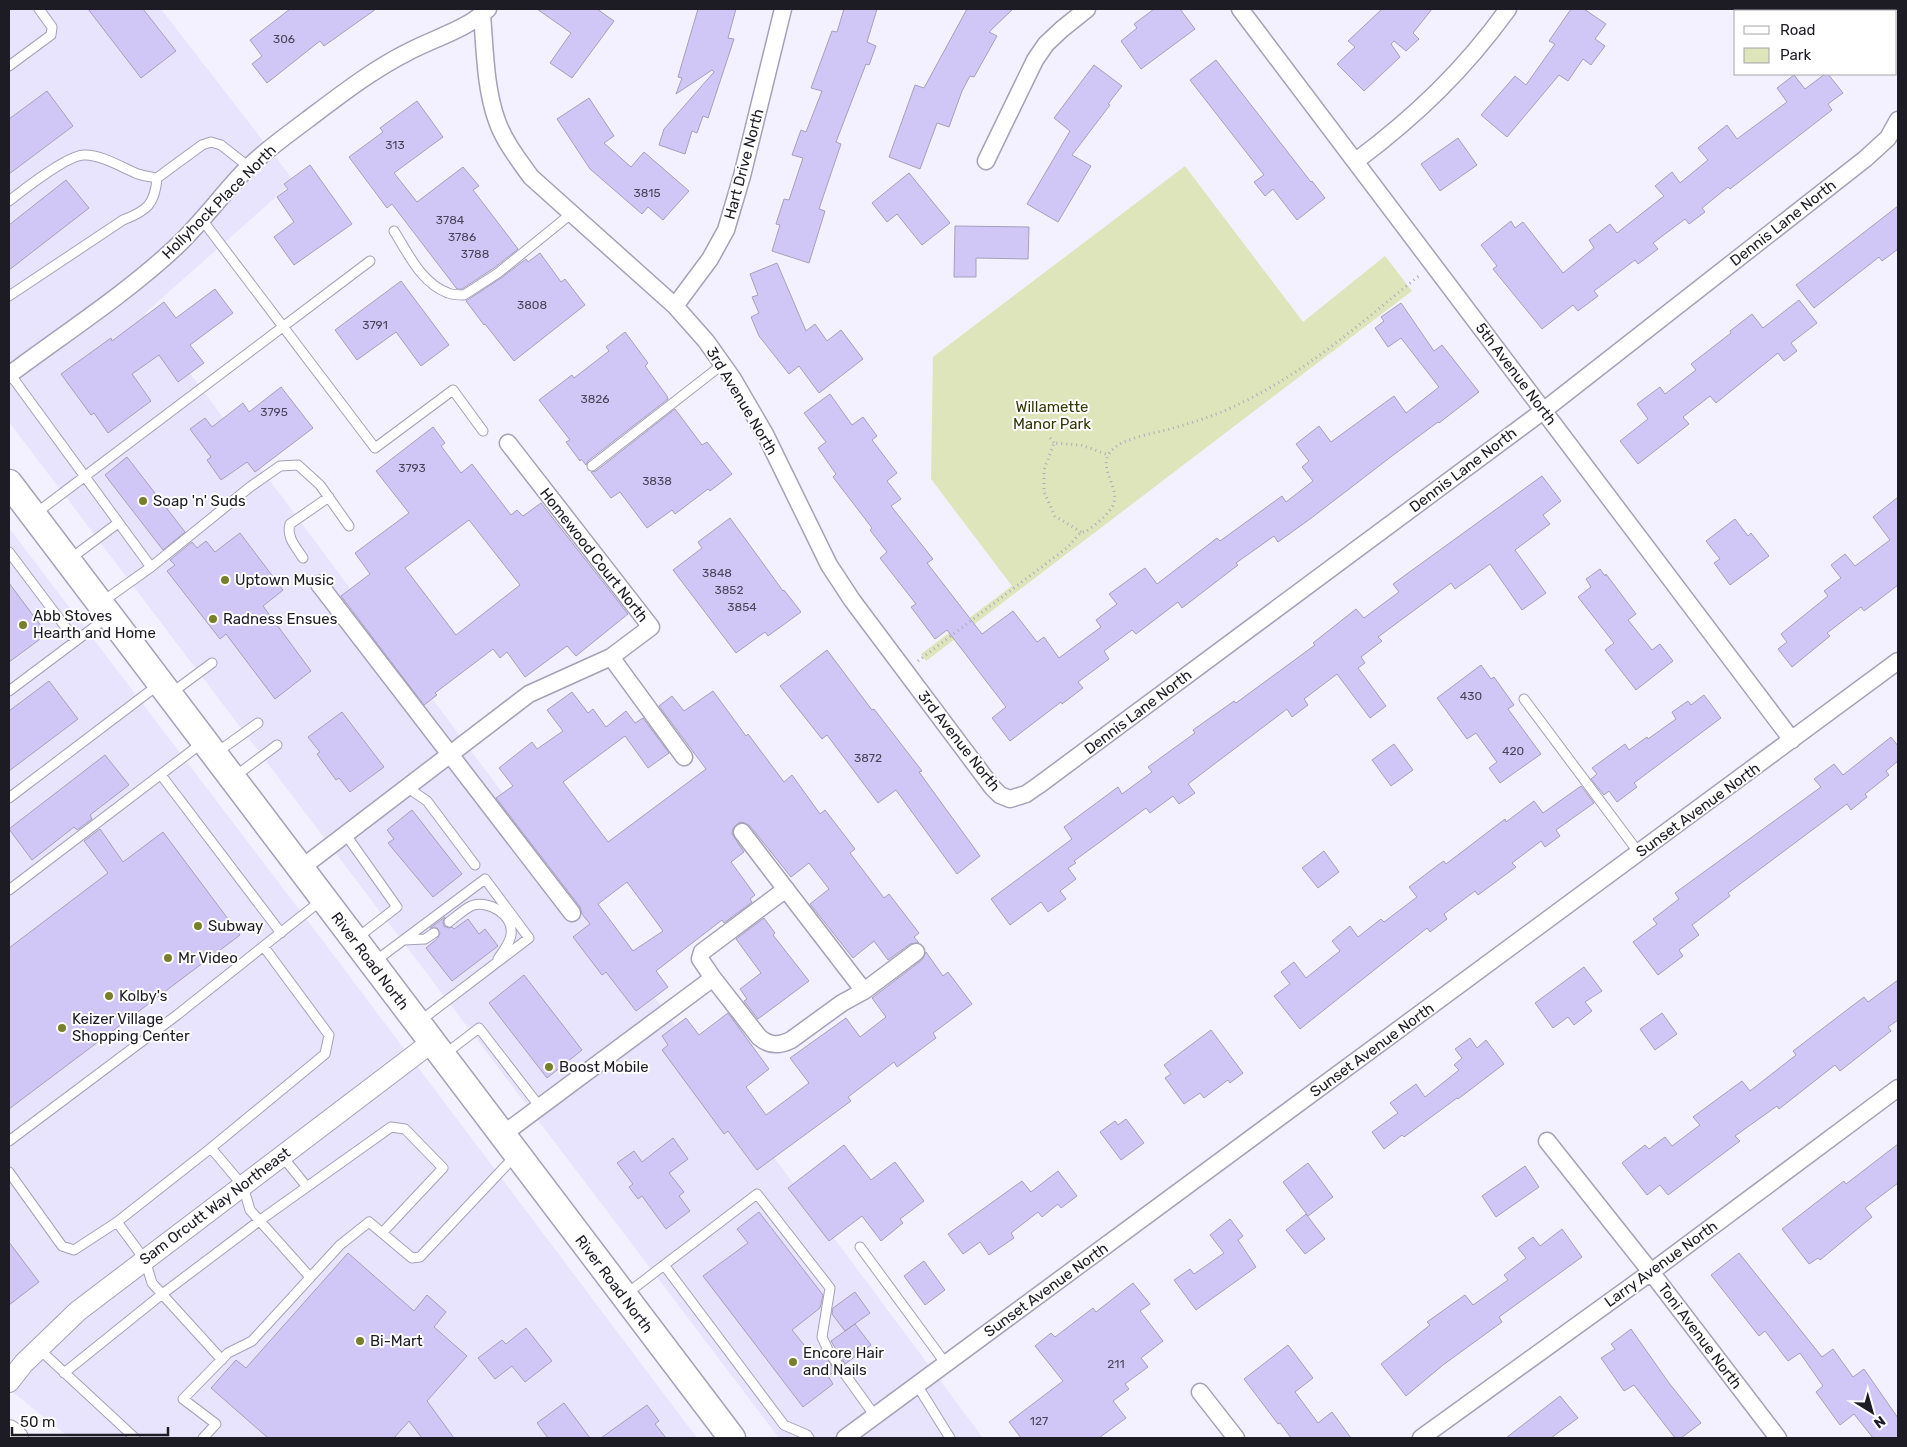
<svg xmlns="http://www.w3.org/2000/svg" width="1907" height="1447" font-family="Rubik,sans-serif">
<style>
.built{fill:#e8e4fe}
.green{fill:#dfe5bb}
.building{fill:#d0c7f7;stroke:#a5a1b9;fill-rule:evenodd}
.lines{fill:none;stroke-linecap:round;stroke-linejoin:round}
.service-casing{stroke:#a5a1b8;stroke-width:11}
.minor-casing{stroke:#a5a1b8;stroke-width:19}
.tertiary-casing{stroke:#a5a1b8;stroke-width:22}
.secondary-casing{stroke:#a5a1b8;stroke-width:26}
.primary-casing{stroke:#a5a1b8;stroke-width:29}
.path{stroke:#aeacb9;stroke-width:3;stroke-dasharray:1 4;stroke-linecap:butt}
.service{stroke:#fff;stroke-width:9}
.minor{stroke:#fff;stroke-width:16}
.tertiary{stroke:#fff;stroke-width:20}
.secondary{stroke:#fff;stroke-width:24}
.primary{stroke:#fff;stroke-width:26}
.poi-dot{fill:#787f2a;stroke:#fff;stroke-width:2}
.labels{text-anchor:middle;stroke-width:4;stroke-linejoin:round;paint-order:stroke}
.number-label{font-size:12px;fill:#4a4659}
.street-label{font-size:15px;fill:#1d1b24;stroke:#fff}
.park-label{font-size:15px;fill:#343805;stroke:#fff}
.poi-label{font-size:15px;fill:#1d1b24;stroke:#fff;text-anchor:start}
</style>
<rect width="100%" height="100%" fill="#f3f0ff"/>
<!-- built -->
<path class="built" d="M9,9H161L294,181L145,313L983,1438H779L9,422Z
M9,528L320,937L697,1438H70L9,1389Z"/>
<!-- green -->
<path class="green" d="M1185,166L1303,322L1385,256L1412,291L926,661L921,654L1012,586L931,479L933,357Z"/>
<!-- building -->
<path class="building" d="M88,9H143L176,51L141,78Z
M290,9H376L324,46L320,41L267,83L252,64L262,56L250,40Z
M537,9H597L614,21L572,78L550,63L571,33Z
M698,9H736L728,38L734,39L708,118L703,116L697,133L692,131L685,154L659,145L664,129L714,72L712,70L676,94L682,78L678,77Z
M844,9H877L867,42L876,46L869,65L866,64L836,142L841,144L819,209L825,211L809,263L772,251L780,225L776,224L784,199L789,200L803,158L792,155L801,130L806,132L822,91L811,88L832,31L837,32Z
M967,9H1013L989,32L997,36L974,77L970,76L962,91L949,127L937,123L920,169L889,157L915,85L924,88Z
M1154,9H1180L1195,29L1141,69L1121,41L1137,28L1134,24Z
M1382,9H1432L1413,33L1419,39L1406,51L1394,41L1391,44L1400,57L1364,91L1337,64L1355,47L1348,41Z
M1571,9H1584L1606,24L1595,39L1605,46L1591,65L1583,59L1568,81L1559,75L1507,137L1481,115L1515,76L1526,85L1555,44L1549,41Z
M1216,60L1311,182L1312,181L1325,198L1297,220L1273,189L1265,196L1254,182L1264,175L1190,80Z
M1094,65L1122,86L1108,104L1110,105L1072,155L1091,166L1058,222L1027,204L1070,131L1054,118Z
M1825,74H1828L1843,93L1828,104L1832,110L1730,189L1728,187L1702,208L1705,212L1689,224L1685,219L1653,243L1658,249L1638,264L1635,260L1594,291L1598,296L1578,311L1573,305L1542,329L1493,269L1497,266L1481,245L1511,221L1515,228L1523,222L1563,273L1594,248L1589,240L1610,224L1617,233L1664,196L1655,186L1672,172L1680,183L1708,160L1698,148L1727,125L1737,139L1787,102L1777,88L1794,75L1805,89Z
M47,91L73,126L9,174V119Z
M589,98L614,136L604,143L631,167L644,152L689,191L663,220L648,207L642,214L590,169L557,119Z
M417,101L443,137L394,173L417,202L463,167L479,186L473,190L518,249L494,268L462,289H457L392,204L387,208L349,157L383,132L380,128Z
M1458,138L1477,165L1440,191L1421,164Z
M310,165L352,224L294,265L274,237L294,222L277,197L288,189L284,184Z
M909,173L950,223L922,245L897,214L887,222L872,203Z
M66,180L89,208L9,270V225Z
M1898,206V249L1882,261L1879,257L1814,308L1796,285Z
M955,226L1029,227L1028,259L976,258V277H954Z
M540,253L561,282L565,279L585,305L514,361L485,324L484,325L466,301L501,278L526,259L528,262Z
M777,263L806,331L815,324L827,341L841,330L863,359L819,393L799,366L789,374L759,336L751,317L759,313L752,297L758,295L750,274Z
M401,281L449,345L421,366L396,332L357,360L335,330Z
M215,289L233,313L190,345L204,363L178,382L159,355L132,374L151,401L108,433L94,413L91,415L61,374L111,338L112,341L164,302L176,318Z
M1799,300L1817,323L1791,343L1797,351L1784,361L1778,353L1716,403L1710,396L1683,417L1689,424L1638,464L1620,441L1648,419L1637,404L1660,387L1665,394L1696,370L1691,364L1731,333L1730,331L1752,314L1763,328Z
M1401,303L1434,351L1442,345L1479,392L1439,423L1438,422L1392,456L1310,519L1278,542L1274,536L1236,563L1238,565L1182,608L1178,602L1136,634L1132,630L1104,651L1109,659L1078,682L1083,688L1062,704L1061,702L1010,741L992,718L1006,707L947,630L935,639L911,607L916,604L880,558L887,552L870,530L872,528L833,477L836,474L818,448L826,442L804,413L830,394L852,425L863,417L877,436L872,440L897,473L887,481L901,499L891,506L933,559L927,563L982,634L1013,611L1037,642L1044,637L1059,658L1101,627L1096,620L1117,604L1109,594L1145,568L1157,584L1217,538L1220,541L1282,496L1286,502L1313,481L1302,467L1309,461L1296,444L1319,426L1331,442L1394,396L1406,413L1439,387L1401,338L1388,347L1375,328L1384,321L1381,317Z
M625,332L648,363L645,366L667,396L668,399L588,461L586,465L581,459L580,461L566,442L570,440L539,400L572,375L574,378L609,351L606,347Z
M281,387L313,428L255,472L247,462L221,480L207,460L211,457L190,429L205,418L212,427L243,403L249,412Z
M675,409L702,445L707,442L732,474L710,491L708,489L675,514L672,510L647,528L620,492L611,498L591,472L596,471Z
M433,427L445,443L441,446L461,473L472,464L511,515L517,510L523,516L541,503L628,614L576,656L567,646L525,677L507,652L500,658L493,649L435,693L437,695L424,705L341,596L370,574L355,553L409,513L376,471ZM469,520L520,585L456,635L405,568Z
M127,457L185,532L163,550L105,475Z
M1542,476L1561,501L1543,515L1550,524L1515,550L1546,593L1522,610L1490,564L1455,589L1451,583L1378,637L1382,641L1361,657L1365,663L1358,668L1386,706L1370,718L1337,674L1304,699L1308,705L1292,717L1287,709L1188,784L1195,793L1179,804L1173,796L1150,813L1146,808L1074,861L1076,863L1068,868L1076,879L1060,891L1066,899L1048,912L1041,902L1010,925L991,899L1072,839L1064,827L1118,787L1122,794L1152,772L1148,767L1195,733L1193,730L1234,701L1236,703L1315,645L1313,643L1356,609L1364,618L1399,592L1393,584Z
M1898,497V585L1864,611L1861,607L1827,633L1830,636L1792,667L1778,649L1787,642L1781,634L1828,596L1824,591L1841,578L1831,565L1845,554L1855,566L1890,540L1873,517Z
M730,518L783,591L784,590L801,612L768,636L765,632L736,653L673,570L702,548L698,542Z
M1735,519L1748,536L1751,533L1769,556L1730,585L1714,563L1720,559L1706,541Z
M240,533L283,590L263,606L311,671L275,699L226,634L220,639L167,571L175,565L170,560L192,542L197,548L206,541L215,552Z
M1600,569L1605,576L1606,574L1636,614L1628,620L1652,650L1660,644L1673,661L1636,690L1605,650L1614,643L1578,597L1591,587L1586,579Z
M9,583L47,634L9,662Z
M827,650L872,710L874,709L922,771L919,772L980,856L957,874L896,790L878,803L827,735L822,739L780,686Z
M1481,665L1491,679L1494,677L1514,705L1508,709L1541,754L1500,783L1489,768L1497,762L1476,733L1467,739L1437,698Z
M49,681L78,719L9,771V711Z
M713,691L746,736L748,734L784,782L792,775L820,814L825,810L855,849L850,853L884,898L889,894L919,933L914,937L919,943L910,944L888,960L874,941L853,958L810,904L829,889L809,863L791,877L750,826L745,823L740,822L733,828L732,834L744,852L731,862L755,895L750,899L752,902L724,923L722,920L656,971L668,987L636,1011L606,972L602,975L573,937L590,924L582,914L580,907L496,798L513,786L499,768L532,742L537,749L563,731L547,710L572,692L588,713L593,709L606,727L626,711L635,723L643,718L669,753L648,768L625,736L563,782L608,842L706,769L659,706L672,696L684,711ZM627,882L663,931L633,951L598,904Z
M1704,695L1721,718L1634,783L1637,787L1617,802L1609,791L1604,795L1591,779L1597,774L1592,768L1625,744L1629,750L1647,737L1648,739L1676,719L1672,712L1688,701L1691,705Z
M342,712L384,767L350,792L339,778L336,780L317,754L320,752L308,737Z
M1891,737L1898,746V761L1886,771L1889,775L1865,794L1867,797L1851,810L1847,804L1728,893L1730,896L1692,925L1699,935L1679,950L1683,956L1658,975L1633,942L1657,924L1653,919L1679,899L1675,893L1821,787L1814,779L1834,764L1843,775Z
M1394,744L1413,770L1391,786L1372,760Z
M105,755L129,785L90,815L92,819L77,830L74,827L32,860L9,829Z
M1581,786L1594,803L1556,830L1560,836L1545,847L1541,841L1512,863L1516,867L1478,895L1475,891L1444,914L1447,919L1430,932L1427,928L1300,1029L1274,996L1290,984L1281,972L1294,962L1306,978L1340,951L1332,941L1350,926L1358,937L1381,919L1384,922L1417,897L1409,887L1438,865L1444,861L1446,864L1505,819L1506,822L1534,801L1543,813Z
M412,810L462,874L433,897L388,843L394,839L387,830Z
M100,829L123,862L163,832L240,935L9,1109V948L108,873L84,841Z
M1324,851L1339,872L1318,888L1302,868Z
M445,917L443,922L444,926L449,928L452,927L454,929L468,919L479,934L485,929L498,946L452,981L426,948L438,938L440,933L437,928H430Z
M764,918L775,933L773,935L809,981L758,1019L744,1001L747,999L740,989L761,973L736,939Z
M926,952L943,976L948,972L972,1004L933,1033L936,1038L897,1067L894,1062L848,1097L851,1101L757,1170L728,1131L724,1134L662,1050L668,1045L662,1036L686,1018L699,1035L728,1013L769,1069L746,1087L766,1115L809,1083L790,1058L846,1018L860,1037L886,1017L872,998L922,960Z
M1584,967L1602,991L1585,1002L1592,1011L1574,1025L1568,1017L1553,1028L1535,1003Z
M524,975L582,1050L547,1078L489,1003Z
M1898,980V1020L1888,1027L1891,1031L1840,1071L1835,1065L1779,1109L1777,1106L1735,1136L1740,1141L1668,1195L1660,1185L1647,1195L1622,1163L1645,1145L1649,1149L1665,1137L1672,1146L1700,1125L1693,1117L1742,1081L1750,1091L1796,1055L1793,1051L1864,997L1868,1002Z
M1662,1013L1677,1034L1655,1050L1640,1029Z
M1211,1030L1243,1073L1230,1083L1228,1080L1204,1098L1200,1093L1184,1104L1165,1078L1171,1074L1164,1065Z
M1470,1038L1477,1048L1486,1040L1504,1064L1458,1099L1457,1098L1404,1137L1402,1135L1384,1149L1372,1132L1398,1113L1390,1103L1416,1084L1425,1097L1459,1070L1454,1065L1462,1058L1455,1049Z
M1126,1119L1144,1143L1121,1160L1100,1132L1115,1121L1118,1125Z
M673,1138L688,1159L669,1173L684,1192L679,1196L690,1211L666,1229L642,1196L638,1199L629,1187L633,1184L617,1163L634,1151L642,1162Z
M1898,1144V1183L1865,1208L1872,1217L1820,1260L1818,1258L1809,1264L1782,1229L1844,1181L1846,1184Z
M844,1145L871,1180L895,1162L924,1201L900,1219L903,1223L881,1241L862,1216L829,1241L788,1188Z
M1308,1163L1333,1197L1308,1216L1283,1182Z
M1525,1166L1539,1187L1496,1217L1482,1196Z
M1058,1171L1077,1196L1061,1208L1058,1204L1042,1217L1038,1212L1011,1233L1014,1238L989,1255L980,1242L963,1254L948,1234L1022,1181L1031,1192Z
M759,1212L823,1295L820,1308L792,1330L812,1355L821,1349L835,1371L828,1376L833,1384L803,1407L703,1276L748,1243L737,1229Z
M1306,1214L1325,1239L1305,1254L1286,1230Z
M1230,1219L1243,1236L1238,1240L1256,1267L1196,1310L1174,1280L1190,1269L1194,1274L1224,1253L1210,1235Z
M1562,1229L1582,1257L1499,1317L1502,1322L1443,1365L1406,1396L1381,1364L1430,1325L1427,1322L1465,1295L1473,1305L1508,1280L1504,1275L1526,1258L1518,1248L1533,1237L1540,1246Z
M9,1242L39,1282L9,1305Z
M348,1253L414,1311L427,1295L446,1312L434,1327L467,1356L427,1401L454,1438H422L409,1421L394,1438H268L211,1388L236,1360L246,1368Z
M1739,1253L1822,1357L1833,1349L1853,1377L1864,1369L1898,1418V1438H1873L1854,1414L1840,1425L1816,1392L1823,1386L1800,1353L1788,1361L1765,1331L1759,1336L1711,1275Z
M924,1261L945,1290L925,1305L904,1276Z
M1133,1283L1150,1304L1140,1311L1163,1341L1141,1358L1148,1367L1125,1384L1129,1389L1113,1401L1126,1418L1099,1438H1021L1009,1422L1063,1381L1035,1346L1051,1333L1055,1337L1093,1308L1096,1312Z
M855,1292L870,1313L845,1331L832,1314L833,1308Z
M855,1324L871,1345L845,1364L831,1341Z
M526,1328L552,1361L525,1382L512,1366L495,1379L478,1358L502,1340L506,1344Z
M1631,1329L1669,1383L1701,1423L1681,1438H1675L1634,1385L1624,1391L1601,1358L1615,1349L1611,1344Z
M1288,1345L1313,1378L1295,1392L1318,1423L1332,1412L1351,1438H1291L1280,1423L1278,1424L1244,1379Z
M1560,1396L1578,1418L1551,1438H1506Z
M564,1403L590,1438H548L537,1423Z
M647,1405L659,1421L655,1424L666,1438H601Z"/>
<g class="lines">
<defs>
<path id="service" d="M9,66L51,35L52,27L39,9
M9,201C23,190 68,155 84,155C100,154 123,168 138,174C144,176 151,177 157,178L202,145L211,142L221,145L249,167
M203,221L375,448L453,390L483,431
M394,231C408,253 421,283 448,293C453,295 459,295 464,295L498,273L572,213
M9,296L123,220C147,211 155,204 157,178
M10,374L151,567L102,602
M592,466L723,364
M35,514L370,261
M9,552L76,641
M303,558C296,547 286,537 290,524L329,497
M70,559L118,523
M151,567L250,487L280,466L298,465L320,485L349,526
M9,691L109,616
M170,694L212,663
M1524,699L1639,853
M216,753L258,723
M161,775L281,933
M234,777L277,745
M408,788L427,801L475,865
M9,798L158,685
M346,835L397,907L357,938
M9,890L202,743
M449,922C456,917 463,910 471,906C488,899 514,915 511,935C509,945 503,951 498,959
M404,940L425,939L434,933
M374,962L485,879L529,938L420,1021
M445,1054L479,1028L540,1107
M9,1141L177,1015L323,899
M211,1148L325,1054L329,1035L264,947
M282,1156L307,1187
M9,1172L62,1246L74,1250L117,1222L211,1148L243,1186L250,1210L310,1277
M117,1222L145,1260L152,1283L222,1360
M860,1247L946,1364
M664,1265L784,1425L807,1435L809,1438
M625,1295L757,1194L830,1288L822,1337L829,1352L875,1416
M39,1349L135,1438
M64,1373L161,1295L259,1221L391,1127L405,1129L443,1168L382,1233
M917,1385L950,1438
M203,1438L216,1424L183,1399L228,1353L252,1341L340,1245L369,1222L412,1258L420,1257L516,1155"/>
<path id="minor" d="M1240,9L1792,740
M482,15C485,49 485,88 497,121C504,141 518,159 531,177L675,306L706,341L733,379L765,434L829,565L852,600L992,787L1000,795L1010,799L1026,794L1039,785L1543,411L1865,159L1888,138L1898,120
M986,161L1035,60L1046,44L1062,29L1087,9
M1356,161C1416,116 1464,70 1508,9
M675,306L710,259L726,230L742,176L783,9
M9,375C65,333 126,294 177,246C200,224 217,201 238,178C258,156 283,138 307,120C339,96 372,70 408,52C434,38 466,30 488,9
M319,584L572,913
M611,657L684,757
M742,832L864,991
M300,869L529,694L611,657L651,627L508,443
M713,978L700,959L702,952L786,889
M502,1135L713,978L759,1037C769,1046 779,1046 791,1040L842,1003L864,991L916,952
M1547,1141L1651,1272L1778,1438
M1200,1392L1236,1438
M845,1438L1898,661
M1421,1438L1651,1272L1898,1088"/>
<path id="tertiary" d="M9,1382L24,1363L78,1311L432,1042"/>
<path id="secondary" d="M9,1432L16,1438"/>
<path id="primary" d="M9,483L732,1438"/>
</defs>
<!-- service casing -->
<use href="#service" class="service-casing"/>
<!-- minor casing -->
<use href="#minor" class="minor-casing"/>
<!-- tertiary casing -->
<use href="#tertiary" class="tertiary-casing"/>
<!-- secondary casing -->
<use href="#secondary" class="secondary-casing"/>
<!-- primary casing -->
<use href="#primary" class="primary-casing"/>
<!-- path -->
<path class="path" d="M1050,438L1054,443
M1081,532L1055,516L1044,492V470L1054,443L1081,445L1109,455
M918,661L1068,547L1081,532H1085C1094,526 1110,514 1114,503C1119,484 1095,466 1113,449C1124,438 1155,433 1170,429C1194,422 1218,415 1241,403C1308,371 1363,321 1420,275"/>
<!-- service -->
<use href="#service" class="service"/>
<!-- minor -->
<use href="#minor" class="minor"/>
<!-- tertiary -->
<use href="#tertiary" class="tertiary"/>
<!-- secondary -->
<use href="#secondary" class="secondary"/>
<!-- primary -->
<use href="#primary" class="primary"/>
</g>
<!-- markers -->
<g class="poi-dot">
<circle cx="143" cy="501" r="5"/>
<circle cx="225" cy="580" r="5"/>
<circle cx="213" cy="619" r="5"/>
<circle cx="23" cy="625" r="5"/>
<circle cx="198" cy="926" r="5"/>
<circle cx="168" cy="958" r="5"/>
<circle cx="109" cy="996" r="5"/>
<circle cx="62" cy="1028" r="5"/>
<circle cx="549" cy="1067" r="5"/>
<circle cx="360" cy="1341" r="5"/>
<circle cx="793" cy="1362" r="5"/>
</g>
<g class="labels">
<!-- number labels -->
<g class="number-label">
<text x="284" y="43">306</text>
<text x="395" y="149">313</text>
<text x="647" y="197">3815</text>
<text x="450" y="224">3784</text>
<text x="462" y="241">3786</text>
<text x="475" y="258">3788</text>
<text x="532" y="309">3808</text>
<text x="375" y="329">3791</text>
<text x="595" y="403">3826</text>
<text x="274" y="416">3795</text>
<text x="412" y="472">3793</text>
<text x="657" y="485">3838</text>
<text x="717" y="577">3848</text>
<text x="729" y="594">3852</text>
<text x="742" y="611">3854</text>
<text x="1471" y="700">430</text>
<text x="1513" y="755">420</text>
<text x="868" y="762">3872</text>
<text x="1116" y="1368">211</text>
<text x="1039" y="1425">127</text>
</g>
<!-- street labels -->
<g class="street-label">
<text transform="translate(744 164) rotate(-75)" y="5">Hart Drive North</text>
<text transform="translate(219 202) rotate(-45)" y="5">Hollyhock Place North</text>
<text transform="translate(1783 223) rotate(-38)" y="5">Dennis Lane North</text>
<text transform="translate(1516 374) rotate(53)" y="5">5th Avenue North</text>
<text transform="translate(742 401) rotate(59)" y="5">3rd Avenue North</text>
<text transform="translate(1463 470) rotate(-37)" y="5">Dennis Lane North</text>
<text transform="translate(594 555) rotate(52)" y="5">Homewood Court North</text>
<text transform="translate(1138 712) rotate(-37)" y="5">Dennis Lane North</text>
<text transform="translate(959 741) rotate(52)" y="5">3rd Avenue North</text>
<text transform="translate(1698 810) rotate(-36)" y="5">Sunset Avenue North</text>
<text transform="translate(370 961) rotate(53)" y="5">River Road North</text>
<text transform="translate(1372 1050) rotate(-36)" y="5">Sunset Avenue North</text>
<text transform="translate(215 1206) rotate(-37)" y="5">Sam Orcutt Way Northeast</text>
<text transform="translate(1661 1264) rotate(-36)" y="5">Larry Avenue North</text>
<text transform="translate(614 1284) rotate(53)" y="5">River Road North</text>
<text transform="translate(1046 1290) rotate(-36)" y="5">Sunset Avenue North</text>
<text transform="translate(1700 1336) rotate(53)" y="5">Toni Avenue North</text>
</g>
<!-- park labels -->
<g class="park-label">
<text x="1052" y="412">Willamette<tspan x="1052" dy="17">Manor Park</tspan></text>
</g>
<!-- poi labels -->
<g class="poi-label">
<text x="153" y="506">Soap 'n' Suds</text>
<text x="235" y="585">Uptown Music</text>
<text x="33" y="621">Abb Stoves<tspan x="33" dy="17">Hearth and Home</tspan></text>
<text x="223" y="624">Radness Ensues</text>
<text x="208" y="931">Subway</text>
<text x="178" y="963">Mr Video</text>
<text x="119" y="1001">Kolby's</text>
<text x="72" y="1024">Keizer Village<tspan x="72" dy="17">Shopping Center</tspan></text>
<text x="559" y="1072">Boost Mobile</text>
<text x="370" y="1346">Bi-Mart</text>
<text x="803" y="1358">Encore Hair<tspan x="803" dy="17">and Nails</tspan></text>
</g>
</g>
<!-- border -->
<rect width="1907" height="1447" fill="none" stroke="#1d1b24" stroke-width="20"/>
<!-- legend -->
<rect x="1734" y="10" width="162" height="65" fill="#ffffff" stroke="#a5a4a7"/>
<rect x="1744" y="26" width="25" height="8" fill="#ffffff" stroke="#a5a4a7"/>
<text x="1780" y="35" font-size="15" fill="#1d1b24">Road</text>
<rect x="1744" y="48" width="25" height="15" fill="#dfe5bb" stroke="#a5a4a7"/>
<text x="1780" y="60" font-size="15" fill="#1d1b24">Park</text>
<!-- north arrow -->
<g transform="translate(1872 1412) rotate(143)" stroke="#ffffff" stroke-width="4" paint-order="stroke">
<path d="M0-4L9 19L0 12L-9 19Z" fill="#1d1b24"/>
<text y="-8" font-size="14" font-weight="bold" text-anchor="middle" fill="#1d1b24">N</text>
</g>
<!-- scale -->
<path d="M12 1427v8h156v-8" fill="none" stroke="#1d1b24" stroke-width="2.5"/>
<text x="20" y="1427" font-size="15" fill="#1d1b24" stroke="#ffffff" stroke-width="4" paint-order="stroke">50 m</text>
</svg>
